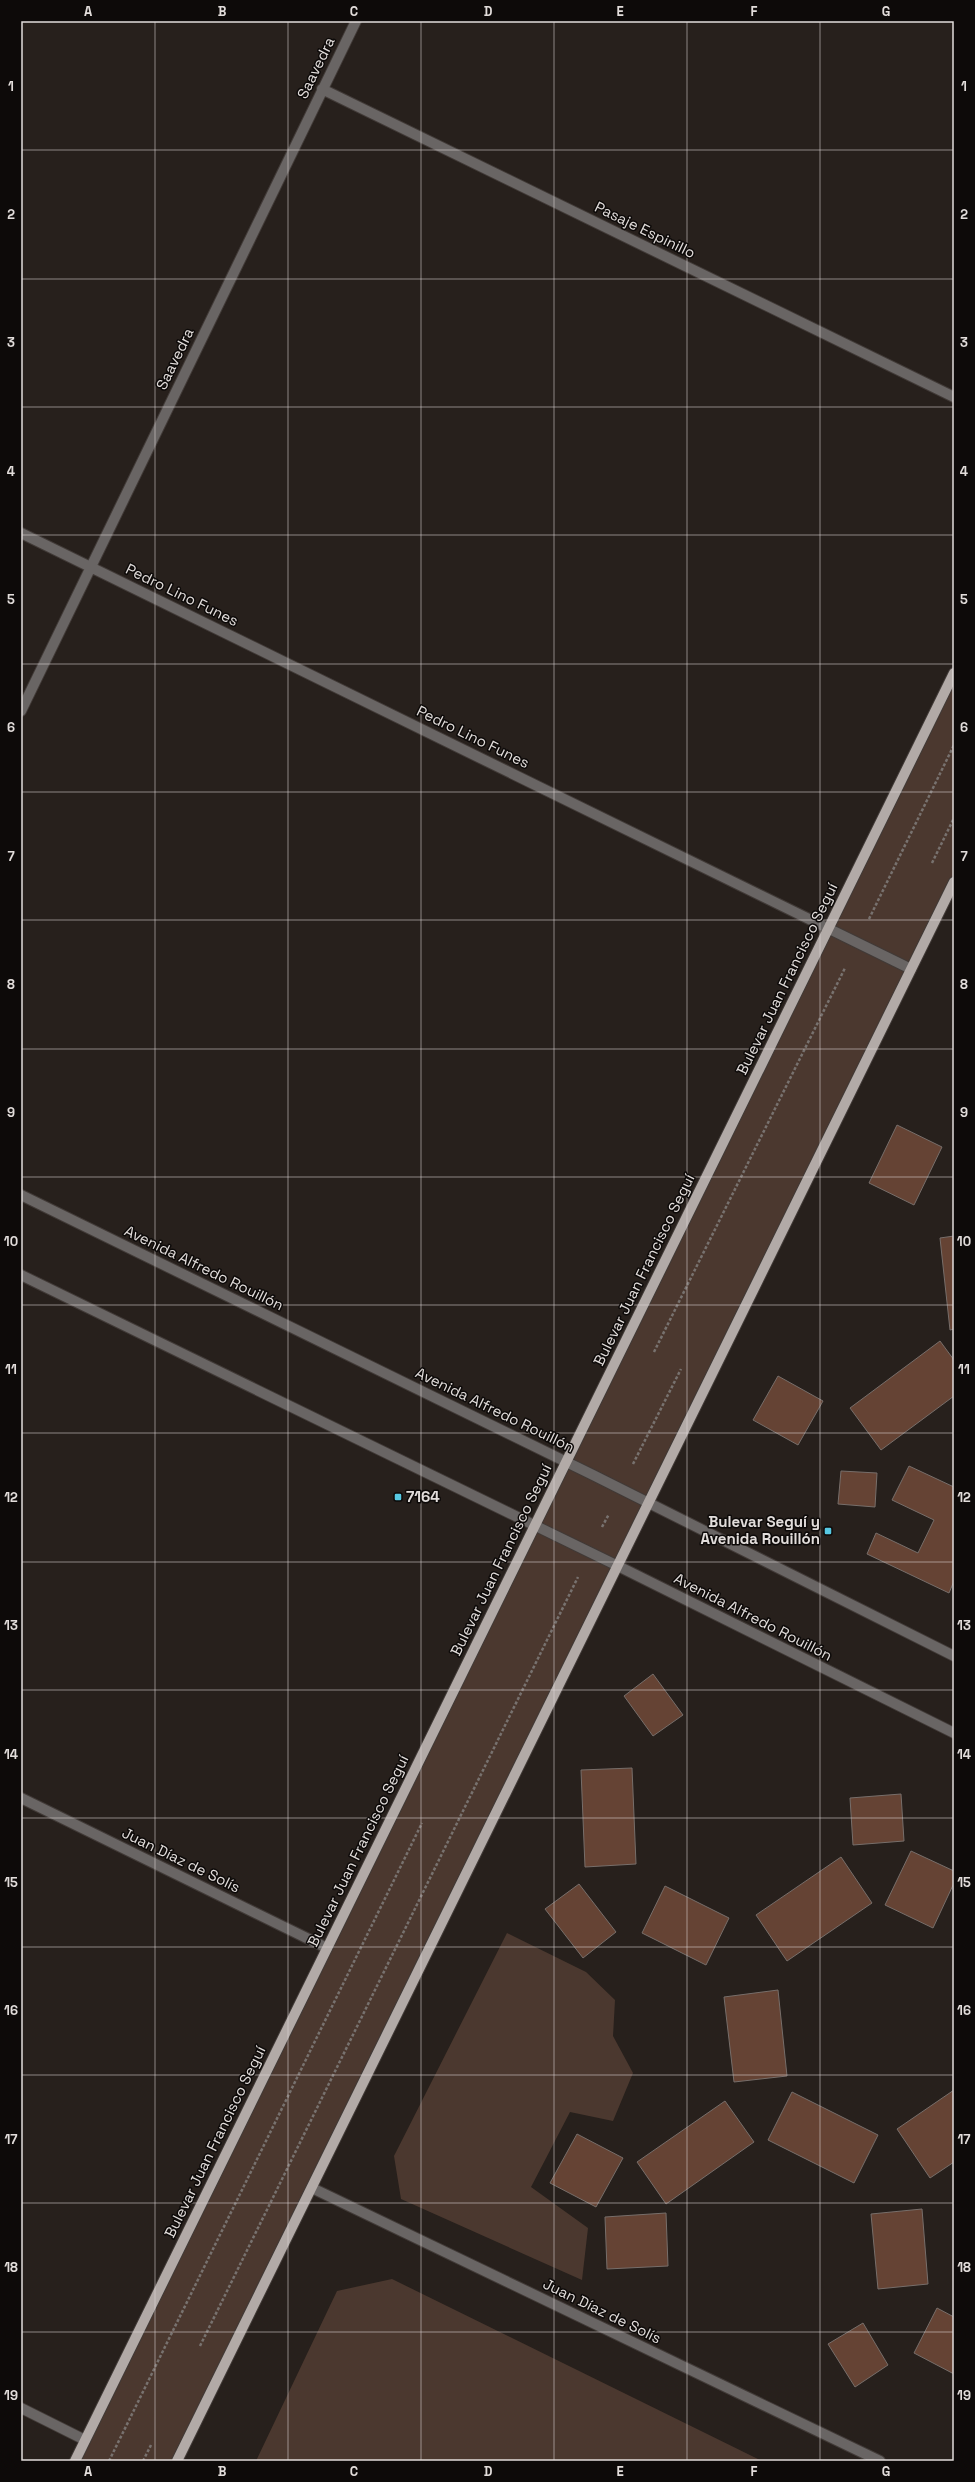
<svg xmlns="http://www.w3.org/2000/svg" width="975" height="2482" font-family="'Space Grotesk',sans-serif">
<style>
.green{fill:#4b382f}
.building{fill:#654334;stroke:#776e6a}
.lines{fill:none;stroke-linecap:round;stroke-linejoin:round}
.minor-casing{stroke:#413a37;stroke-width:12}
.major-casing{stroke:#413a37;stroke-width:12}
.path{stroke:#78726f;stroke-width:2.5;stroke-dasharray:3 2;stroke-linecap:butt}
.minor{stroke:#696564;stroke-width:10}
.major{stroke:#b2aaa7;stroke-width:10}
.grid{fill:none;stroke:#e2dddb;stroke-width:1;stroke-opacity:0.55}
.poi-dot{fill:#57c9e3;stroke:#0d0a09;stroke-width:1.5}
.labels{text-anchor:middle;stroke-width:3;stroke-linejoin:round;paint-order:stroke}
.street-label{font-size:15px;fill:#e2dddb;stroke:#0d0a09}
.poi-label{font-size:15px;font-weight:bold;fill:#e2dddb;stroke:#0d0a09;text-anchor:start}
.neatline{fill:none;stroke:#e2dddb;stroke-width:1.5}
.grid-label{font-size:13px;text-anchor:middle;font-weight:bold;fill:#e2dddb}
</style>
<rect width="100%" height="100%" fill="#27201c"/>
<!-- green -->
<path class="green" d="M954,673V882L177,2461H75Z
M507,1933L586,1972L615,2000L613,2036L633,2073L613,2121L570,2112L531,2187L588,2228L582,2280L401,2199L394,2156Z
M392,2279L762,2461H256L337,2291Z"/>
<!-- building -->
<path class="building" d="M897,1125L942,1147L914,1205L869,1183Z
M954,1236V1329L950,1330L940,1238Z
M940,1341L954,1360V1396L881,1450L850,1408Z
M778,1376L823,1401L798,1445L753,1420Z
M909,1466L954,1487V1581L949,1593L867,1554L876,1533L918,1553L934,1520L892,1500Z
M841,1471L877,1473L875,1507L838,1504Z
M653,1674L683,1715L653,1736L624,1696Z
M632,1768L636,1864L585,1867L581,1770Z
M901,1794L904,1841L853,1845L850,1798Z
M911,1851L954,1871V1883L933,1928L885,1905Z
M841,1857L872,1903L787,1961L756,1915Z
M579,1884L616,1932L583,1958L545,1909Z
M665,1886L729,1918L706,1965L642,1933Z
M778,1990L787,2076L734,2082L724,1997Z
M954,2090V2162L930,2178L897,2129Z
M792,2092L878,2135L854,2183L768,2140Z
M725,2101L754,2142L666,2204L637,2162Z
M577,2134L623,2158L596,2207L550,2183Z
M922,2209L928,2284L878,2289L871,2214Z
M666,2213L668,2266L607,2269L605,2217Z
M937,2308L954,2317V2374L914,2353Z
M863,2323L888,2365L855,2387L828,2344Z"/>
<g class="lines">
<defs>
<path id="minor" d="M322,89L954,397
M21,533L911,969
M21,711L356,21
M21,1195L593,1475L954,1656
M21,1275L618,1566L954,1733
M21,1798L327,1948
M312,2188L880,2461
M21,2408L85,2440"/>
<path id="major" d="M75,2461L954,673
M177,2461L954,882"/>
</defs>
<!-- minor casing -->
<use href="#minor" class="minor-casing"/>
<!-- major casing -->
<use href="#major" class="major-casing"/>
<!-- path -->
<path class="path" d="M932,863L954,818
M869,919L954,745
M654,1352L845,968
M633,1464L681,1369
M602,1527L609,1514
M200,2346L578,1577
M109,2461L422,1823
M143,2461L151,2445"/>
<!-- minor -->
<use href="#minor" class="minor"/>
<!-- major -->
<use href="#major" class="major"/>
</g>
<!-- grid -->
<path class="grid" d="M155,21V2461M288,21V2461M421,21V2461M554,21V2461M687,21V2461M820,21V2461M21,150H954M21,279H954M21,407H954M21,535H954M21,664H954M21,792H954M21,920H954M21,1049H954M21,1177H954M21,1305H954M21,1433H954M21,1562H954M21,1690H954M21,1818H954M21,1947H954M21,2075H954M21,2203H954M21,2332H954"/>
<!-- markers -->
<g class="poi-dot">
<rect x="394" y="1493" width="8" height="8" rx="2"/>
<rect x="824" y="1527" width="8" height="8" rx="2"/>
</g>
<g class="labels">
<!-- street labels -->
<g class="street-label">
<text transform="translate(316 68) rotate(-64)" y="5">Saavedra</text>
<text transform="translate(645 230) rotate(26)" y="5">Pasaje Espinillo</text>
<text transform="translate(175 359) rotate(-64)" y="5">Saavedra</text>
<text transform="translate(182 595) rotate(26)" y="5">Pedro Lino Funes</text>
<text transform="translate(473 737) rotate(26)" y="5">Pedro Lino Funes</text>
<text transform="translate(787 979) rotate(-64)" y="5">Bulevar Juan Francisco Seguí</text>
<text transform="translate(204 1268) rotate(26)" y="5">Avenida Alfredo Rouillón</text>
<text transform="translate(644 1270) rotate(-64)" y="5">Bulevar Juan Francisco Seguí</text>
<text transform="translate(495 1410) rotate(26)" y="5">Avenida Alfredo Rouillón</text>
<text transform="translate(501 1560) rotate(-64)" y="5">Bulevar Juan Francisco Seguí</text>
<text transform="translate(753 1617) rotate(27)" y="5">Avenida Alfredo Rouillón</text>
<text transform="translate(358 1851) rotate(-64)" y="5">Bulevar Juan Francisco Seguí</text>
<text transform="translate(181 1860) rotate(26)" y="5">Juan Díaz de Solís</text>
<text transform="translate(215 2142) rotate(-64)" y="5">Bulevar Juan Francisco Seguí</text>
<text transform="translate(602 2311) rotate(26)" y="5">Juan Díaz de Solís</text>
</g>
<!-- poi labels -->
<g class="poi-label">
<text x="406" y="1502">7164</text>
<text x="820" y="1527" text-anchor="end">Bulevar Seguí y<tspan x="820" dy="17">Avenida Rouillón</tspan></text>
</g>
</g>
<!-- border -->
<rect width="975" height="2482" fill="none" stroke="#0d0a09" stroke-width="44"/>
<rect x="22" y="22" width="931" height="2438" class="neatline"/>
<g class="grid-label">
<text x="88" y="16">A</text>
<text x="222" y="16">B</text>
<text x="354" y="16">C</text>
<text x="488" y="16">D</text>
<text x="620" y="16">E</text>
<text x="754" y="16">F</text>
<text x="886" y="16">G</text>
<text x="11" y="91">1</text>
<text x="964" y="91">1</text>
<text x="11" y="219">2</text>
<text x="964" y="219">2</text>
<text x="11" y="347">3</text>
<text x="964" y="347">3</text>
<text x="11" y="476">4</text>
<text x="964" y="476">4</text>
<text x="11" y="604">5</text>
<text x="964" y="604">5</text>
<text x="11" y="732">6</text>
<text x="964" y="732">6</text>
<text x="11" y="861">7</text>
<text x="964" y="861">7</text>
<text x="11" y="989">8</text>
<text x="964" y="989">8</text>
<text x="11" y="1117">9</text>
<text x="964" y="1117">9</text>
<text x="11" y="1246">10</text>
<text x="964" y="1246">10</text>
<text x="11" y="1374">11</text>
<text x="964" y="1374">11</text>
<text x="11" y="1502">12</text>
<text x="964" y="1502">12</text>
<text x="11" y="1630">13</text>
<text x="964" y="1630">13</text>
<text x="11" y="1759">14</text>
<text x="964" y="1759">14</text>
<text x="11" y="1887">15</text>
<text x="964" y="1887">15</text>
<text x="11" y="2015">16</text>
<text x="964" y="2015">16</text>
<text x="11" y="2144">17</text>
<text x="964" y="2144">17</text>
<text x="11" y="2272">18</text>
<text x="964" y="2272">18</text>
<text x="11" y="2400">19</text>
<text x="964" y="2400">19</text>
<text x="88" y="2476">A</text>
<text x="222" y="2476">B</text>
<text x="354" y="2476">C</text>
<text x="488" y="2476">D</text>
<text x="620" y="2476">E</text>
<text x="754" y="2476">F</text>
<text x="886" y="2476">G</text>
</g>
</svg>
